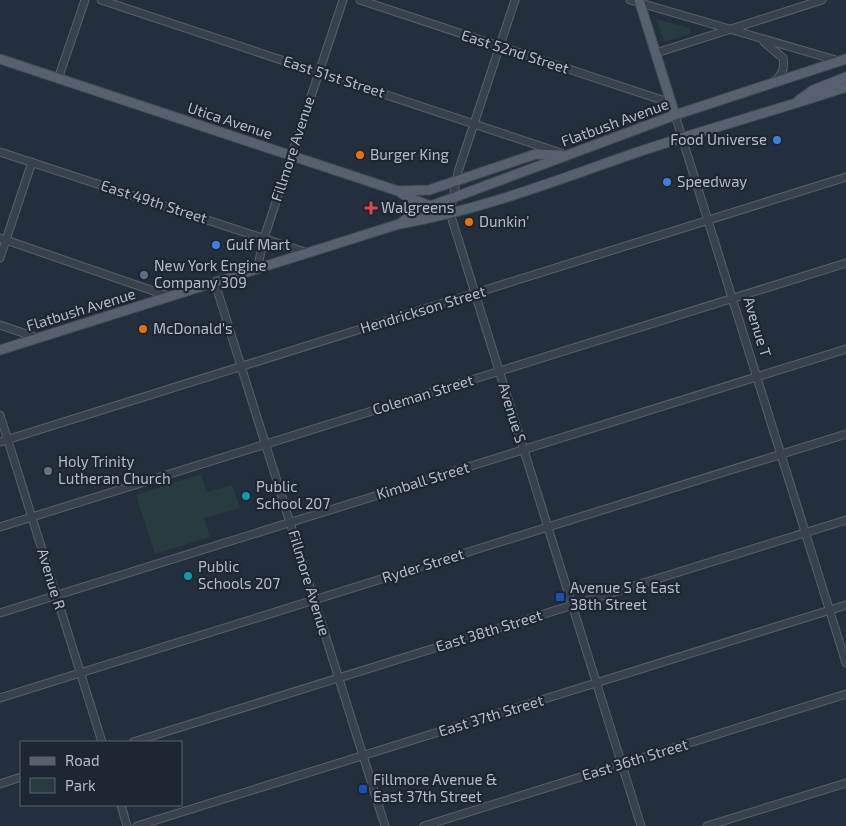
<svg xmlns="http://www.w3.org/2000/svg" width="846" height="826" font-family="'Exo 2',sans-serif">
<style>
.green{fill:#263c3f}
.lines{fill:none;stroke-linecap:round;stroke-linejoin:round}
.minor-casing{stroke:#565f6c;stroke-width:9}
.major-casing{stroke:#414a57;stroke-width:11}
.minor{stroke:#38414e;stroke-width:7}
.major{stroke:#56606e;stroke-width:9}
.shop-dot{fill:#3f7fe0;stroke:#1d2633;stroke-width:2}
.food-dot{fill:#e8710a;stroke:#1d2633;stroke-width:2}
.health-dot{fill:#e0444e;stroke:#1d2633;stroke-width:2}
.service-dot{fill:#5c6f8a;stroke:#1d2633;stroke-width:2}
.worship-dot{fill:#6b7280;stroke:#1d2633;stroke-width:2}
.culture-dot{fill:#0f9aa8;stroke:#1d2633;stroke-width:2}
.transit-dot{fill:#1a4fb4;stroke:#1d2633;stroke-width:2}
.labels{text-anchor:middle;stroke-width:4.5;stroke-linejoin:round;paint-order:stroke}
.street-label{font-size:15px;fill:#b4bcc9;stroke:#1d2633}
.poi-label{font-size:15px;fill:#b4bcc9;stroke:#1d2633;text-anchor:start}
</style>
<rect width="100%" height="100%" fill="#242f3e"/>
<!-- green -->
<path class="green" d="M656,19L690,28V34L664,42Z
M201,474L207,492L232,485L240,508L204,518L210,537L155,554L136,495Z"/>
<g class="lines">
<defs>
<path id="minor" d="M101,0L561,153
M360,0L671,103
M515,0L458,172L450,213L641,826
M630,0L839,61
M764,42L783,58C785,68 782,76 774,81
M656,53L822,0
M58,79L85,0
M675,115L846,663
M0,152L308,253
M0,238L171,297
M0,258L32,162
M257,270L264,238L343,0
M215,283L385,826
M0,325L38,338
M0,415L102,742
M0,442L846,177
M0,527L846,263
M0,613L846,349
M0,698L846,434
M133,742L846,520
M0,784L21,777
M121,805L127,826
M137,826L846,605
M424,826L846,694
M707,826L846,783"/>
<path id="major" d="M639,0L675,115
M0,59L398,191L407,197L433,207
M799,100L813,90L846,77
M398,191L429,190L536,154L561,155
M401,223L412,214L431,206L675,115L846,59
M0,350L399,224C478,211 555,181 632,154C702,130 775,111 846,87"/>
</defs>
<!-- minor casing -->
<use href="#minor" class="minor-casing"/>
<!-- major casing -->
<use href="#major" class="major-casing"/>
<!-- minor -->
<use href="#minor" class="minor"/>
<!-- major -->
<use href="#major" class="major"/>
</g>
<!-- markers -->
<g class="shop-dot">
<circle cx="777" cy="140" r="5"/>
<circle cx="667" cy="182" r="5"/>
<circle cx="216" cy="245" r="5"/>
</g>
<g class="food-dot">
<circle cx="360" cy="155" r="5"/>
<circle cx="469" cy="222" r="5"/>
<circle cx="143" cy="329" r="5"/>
</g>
<path class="health-dot" d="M368.5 200.5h5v5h5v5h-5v5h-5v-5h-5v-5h5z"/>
<circle class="service-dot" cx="144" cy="275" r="5"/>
<circle class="worship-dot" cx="48" cy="471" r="5"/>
<g class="culture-dot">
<circle cx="246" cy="496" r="5"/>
<circle cx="188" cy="576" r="5"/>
</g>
<g class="transit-dot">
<rect x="555" y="592" width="10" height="10" rx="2.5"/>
<rect x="358" y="784" width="10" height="10" rx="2.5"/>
</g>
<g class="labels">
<!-- street labels -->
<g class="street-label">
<text transform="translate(515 52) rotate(18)" y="5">East 52nd Street</text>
<text transform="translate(334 77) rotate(18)" y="5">East 51st Street</text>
<text transform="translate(230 121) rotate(18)" y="5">Utica Avenue</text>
<text transform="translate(615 123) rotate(-20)" y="5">Flatbush Avenue</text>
<text transform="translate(293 149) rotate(-72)" y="5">Fillmore Avenue</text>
<text transform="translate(154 202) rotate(18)" y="5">East 49th Street</text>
<text transform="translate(81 310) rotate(-17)" y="5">Flatbush Avenue</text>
<text transform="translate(423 310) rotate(-17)" y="5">Hendrickson Street</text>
<text transform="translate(757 327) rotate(73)" y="5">Avenue T</text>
<text transform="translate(423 395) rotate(-17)" y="5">Coleman Street</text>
<text transform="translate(512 413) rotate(73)" y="5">Avenue S</text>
<text transform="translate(423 481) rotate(-17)" y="5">Kimball Street</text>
<text transform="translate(423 566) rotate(-17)" y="5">Ryder Street</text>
<text transform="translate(51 579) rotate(73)" y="5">Avenue R</text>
<text transform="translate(309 583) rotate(73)" y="5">Fillmore Avenue</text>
<text transform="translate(489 631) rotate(-17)" y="5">East 38th Street</text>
<text transform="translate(491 716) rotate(-17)" y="5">East 37th Street</text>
<text transform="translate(635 760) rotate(-17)" y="5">East 36th Street</text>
</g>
<!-- poi labels -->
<g class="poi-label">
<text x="767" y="145" text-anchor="end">Food Universe</text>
<text x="370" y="160">Burger King</text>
<text x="677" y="187">Speedway</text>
<text x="381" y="213">Walgreens</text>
<text x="479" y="227">Dunkin'</text>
<text x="226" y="250">Gulf Mart</text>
<text x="154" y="271">New York Engine<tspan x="154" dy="17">Company 309</tspan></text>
<text x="153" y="334">McDonald's</text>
<text x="58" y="467">Holy Trinity<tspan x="58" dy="17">Lutheran Church</tspan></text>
<text x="256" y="492">Public<tspan x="256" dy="17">School 207</tspan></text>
<text x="198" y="572">Public<tspan x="198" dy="17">Schools 207</tspan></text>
<text x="570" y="593">Avenue S &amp; East<tspan x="570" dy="17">38th Street</tspan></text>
<text x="373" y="785">Fillmore Avenue &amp;<tspan x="373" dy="17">East 37th Street</tspan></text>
</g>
</g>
<!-- legend -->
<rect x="20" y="741" width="162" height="65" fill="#1d2633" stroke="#59626f"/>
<rect x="30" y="757" width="25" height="8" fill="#56606e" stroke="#59626f"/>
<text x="65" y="766" font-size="15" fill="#b4bcc9">Road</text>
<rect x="30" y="778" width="25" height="15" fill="#263c3f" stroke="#59626f"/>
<text x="65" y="791" font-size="15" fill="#b4bcc9">Park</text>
</svg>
